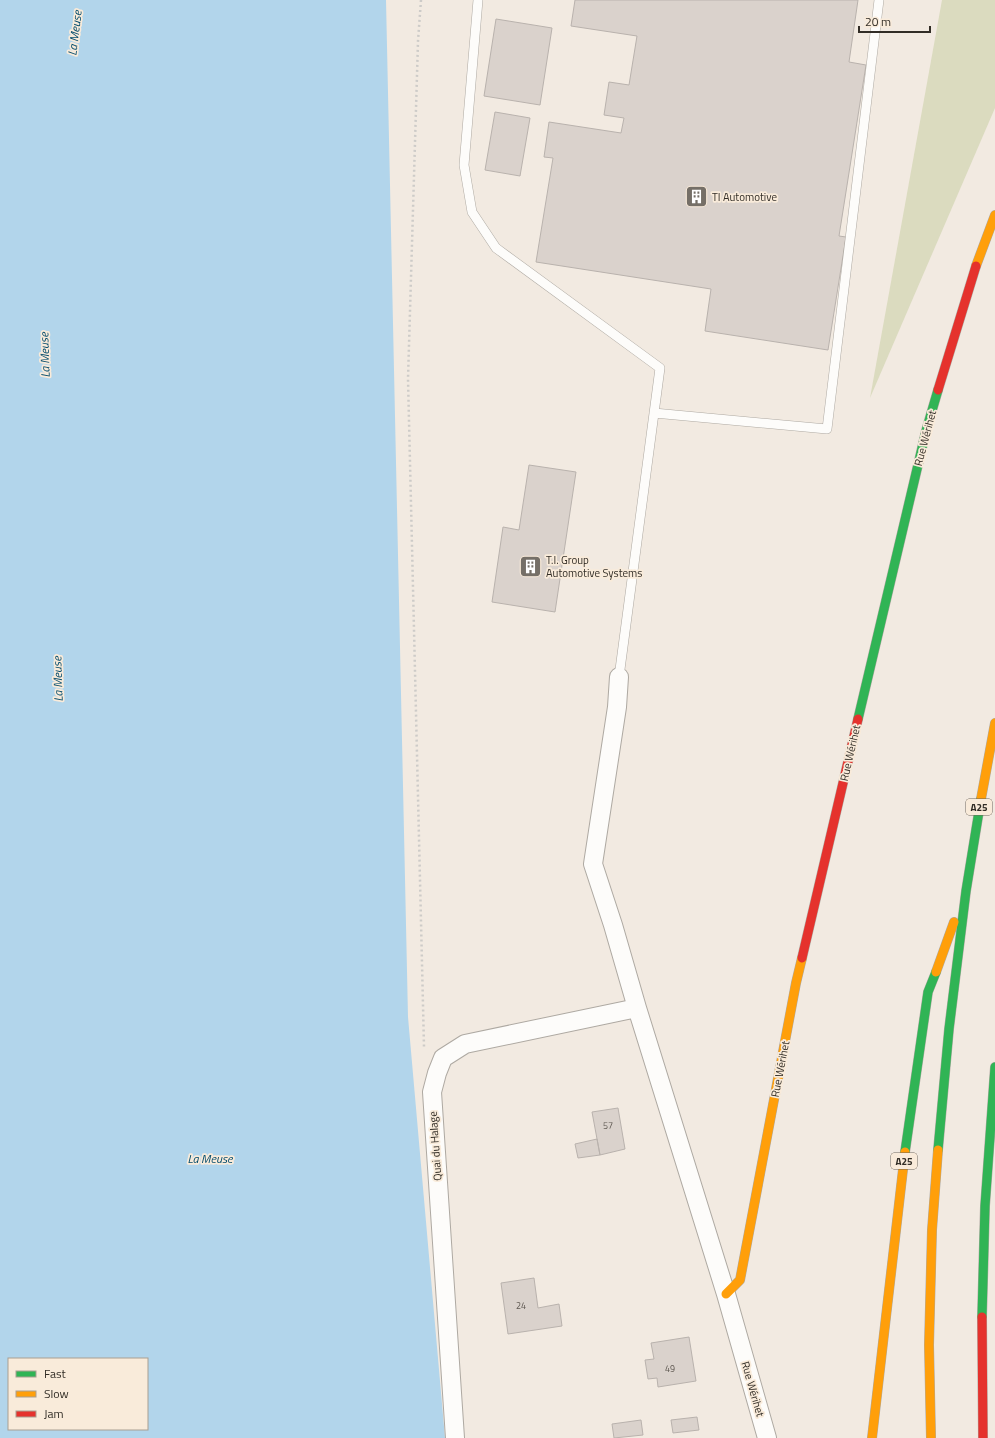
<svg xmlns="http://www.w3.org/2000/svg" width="995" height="1438" font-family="'Titillium Web',sans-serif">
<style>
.green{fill:#dbdbbf}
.water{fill:#b2d5eb;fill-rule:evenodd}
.building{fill:#dad2cc;stroke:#b9b2ad}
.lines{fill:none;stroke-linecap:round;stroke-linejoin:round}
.lane-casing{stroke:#aea9a2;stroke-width:10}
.street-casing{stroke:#aea9a2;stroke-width:20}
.fast-casing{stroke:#aea9a2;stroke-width:10}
.slow-casing{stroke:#aea9a2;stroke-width:10}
.jam-casing{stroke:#aea9a2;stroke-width:10}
.path{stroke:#cdcbc8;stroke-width:2.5;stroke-dasharray:2 3;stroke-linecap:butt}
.lane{stroke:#fdfcfa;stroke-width:9}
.street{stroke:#fdfcfa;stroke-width:18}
.fast{stroke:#30b455;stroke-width:9}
.slow{stroke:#ff9f0a;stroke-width:9}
.jam{stroke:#e5322d;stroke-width:9}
.labels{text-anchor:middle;stroke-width:3.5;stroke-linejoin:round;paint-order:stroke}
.number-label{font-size:9px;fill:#5d5750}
.shield{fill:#f9ebda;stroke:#6e665c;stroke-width:1}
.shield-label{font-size:10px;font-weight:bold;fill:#322d26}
.poi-label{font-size:11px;fill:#322d26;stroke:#f9ebda;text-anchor:start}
.street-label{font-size:11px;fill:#322d26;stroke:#f9ebda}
.water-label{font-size:12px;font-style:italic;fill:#014a6b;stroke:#f9ebda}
</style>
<rect width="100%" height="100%" fill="#f2eae1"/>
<!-- green -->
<path class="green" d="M942,0H995V108L870,398Z"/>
<!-- water -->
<path class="water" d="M0,0H386L408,1017L445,1438H0ZM9,1359H147V1429H9Z"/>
<!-- building -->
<path class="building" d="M575,0H858L849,62L866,65L839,236L846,237L828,350L705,331L711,289L536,262L553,158L544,157L549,122L621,133L624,118L604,115L609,82L629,85L637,36L571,26Z
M496,19L552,28L540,105L484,96Z
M495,112L530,118L520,176L485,170Z
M529,465L576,472L555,612L492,602L503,527L519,530Z
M618,1108L625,1149L600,1155L592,1112Z
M597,1139L600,1155L578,1158L575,1144Z
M534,1278L538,1308L559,1304L562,1326L508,1334L501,1283Z
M689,1337L696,1381L658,1387L657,1378L648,1379L645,1360L654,1359L651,1343Z
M697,1417L699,1430L673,1433L671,1420Z
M641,1420L643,1435L614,1438L612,1424Z"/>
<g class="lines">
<defs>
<path id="lane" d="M478,0L464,165L472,212L496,248L660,368L619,677
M654,413L827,429L879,0"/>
<path id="street" d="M619,677L617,707L593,864L613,925L637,1008L726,1294L767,1438
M455,1438L432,1092L437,1073L443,1058L465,1044L637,1008"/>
<path id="fast" d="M858,719L926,431L938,390
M938,1150L949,1029L966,891L981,799
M905,1152L928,992L936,972
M982,1317L985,1206L995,1067"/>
<path id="slow" d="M976,266L995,215
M981,799L995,723
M936,972L954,922
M726,1294L740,1280L796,983L802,958
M872,1438L905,1152
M931,1438L929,1345L932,1230L938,1150"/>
<path id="jam" d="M938,390L976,266
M802,958L858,719
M982,1317L983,1438"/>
</defs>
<!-- lane casing -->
<use href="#lane" class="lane-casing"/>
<!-- street casing -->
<use href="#street" class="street-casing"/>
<!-- fast casing -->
<use href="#fast" class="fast-casing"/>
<!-- slow casing -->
<use href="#slow" class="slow-casing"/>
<!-- jam casing -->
<use href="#jam" class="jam-casing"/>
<!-- path -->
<path class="path" d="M421,0L418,41L408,379L424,1047"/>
<!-- lane -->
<use href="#lane" class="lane"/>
<!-- street -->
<use href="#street" class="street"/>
<!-- fast -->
<use href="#fast" class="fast"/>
<!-- slow -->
<use href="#slow" class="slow"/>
<!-- jam -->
<use href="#jam" class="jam"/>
</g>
<!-- icons -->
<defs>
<symbol id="building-square" viewBox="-11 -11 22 22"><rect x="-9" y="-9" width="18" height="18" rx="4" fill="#756f67" stroke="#f9ebda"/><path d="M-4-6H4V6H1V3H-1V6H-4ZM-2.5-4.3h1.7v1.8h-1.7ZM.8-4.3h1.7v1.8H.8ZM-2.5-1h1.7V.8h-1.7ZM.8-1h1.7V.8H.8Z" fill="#fff"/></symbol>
</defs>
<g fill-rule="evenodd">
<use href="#building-square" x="684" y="184" width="25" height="25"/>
<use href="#building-square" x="518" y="554" width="25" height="25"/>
</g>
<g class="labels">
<!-- number labels -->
<g class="number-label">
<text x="608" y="1129">57</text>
<text x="521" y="1309">24</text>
<text x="670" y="1372">49</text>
</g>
<!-- shield labels -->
<g class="shield">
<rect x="966" y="799" width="26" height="16" rx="3"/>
<rect x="891" y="1153" width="26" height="16" rx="3"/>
</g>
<g class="shield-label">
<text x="979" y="811">A25</text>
<text x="904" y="1165">A25</text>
</g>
<!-- poi labels -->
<g class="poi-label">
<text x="712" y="201">TI Automotive</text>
<text x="546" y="564">T.I. Group<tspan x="546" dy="13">Automotive Systems</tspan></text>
</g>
<!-- street labels -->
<g class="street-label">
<text transform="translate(925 438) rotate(-75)" y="4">Rue Wérihet</text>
<text transform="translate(850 753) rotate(-77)" y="4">Rue Wérihet</text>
<text transform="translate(780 1069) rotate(-79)" y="4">Rue Wérihet</text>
<text transform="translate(435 1146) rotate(-94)" y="4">Quai du Halage</text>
<text transform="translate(753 1389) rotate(74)" y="4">Rue Wérihet</text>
</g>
<!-- water labels -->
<g class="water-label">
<text transform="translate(75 33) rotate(-83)" y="4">La Meuse</text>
<text transform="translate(45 355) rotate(-92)" y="4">La Meuse</text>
<text transform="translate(58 679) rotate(-92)" y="4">La Meuse</text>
<text x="210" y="1163">La Meuse</text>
</g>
</g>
<!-- legend -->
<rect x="8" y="1358" width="140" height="72" fill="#f9ebda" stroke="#a99f92"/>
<rect x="16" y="1371" width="20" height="6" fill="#30b455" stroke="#a99f92"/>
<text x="44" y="1378" font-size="12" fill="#322d26">Fast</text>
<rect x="16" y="1391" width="20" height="6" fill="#ff9f0a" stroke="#a99f92"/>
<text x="44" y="1398" font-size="12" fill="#322d26">Slow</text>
<rect x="16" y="1411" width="20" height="6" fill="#e5322d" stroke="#a99f92"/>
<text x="44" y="1418" font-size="12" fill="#322d26">Jam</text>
<!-- scale -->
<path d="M859 26v6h71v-6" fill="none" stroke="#322d26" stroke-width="2"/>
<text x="865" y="26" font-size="12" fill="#322d26" stroke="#f9ebda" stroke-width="3" paint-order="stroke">20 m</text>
</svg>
